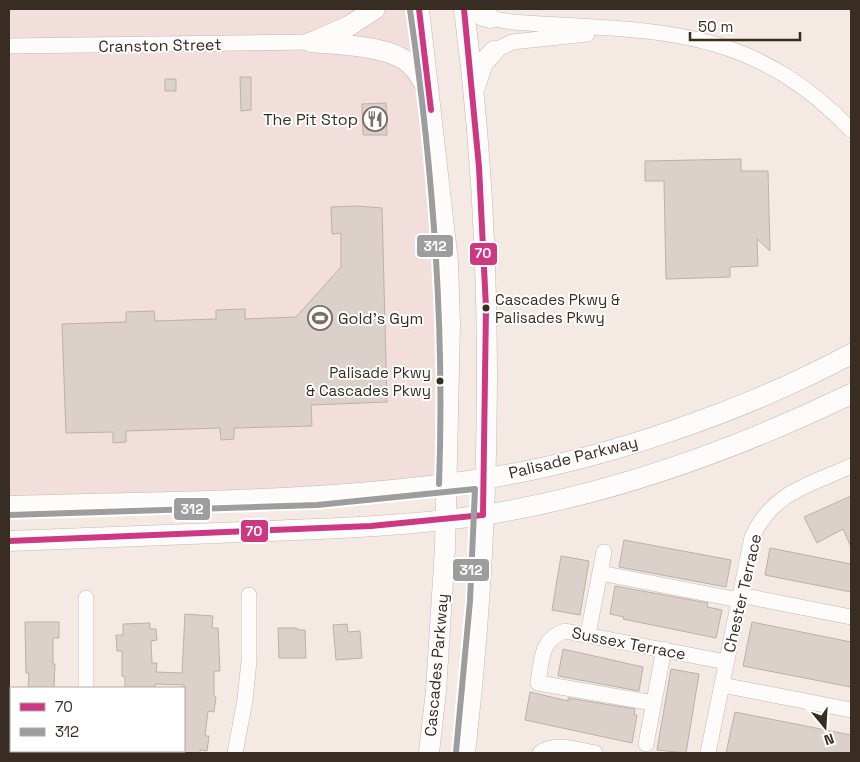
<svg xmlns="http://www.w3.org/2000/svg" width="860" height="762" font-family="'Space Grotesk',sans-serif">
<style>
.commercial{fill:#f2deda}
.building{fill:#dcd0cb;stroke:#bcb0aa}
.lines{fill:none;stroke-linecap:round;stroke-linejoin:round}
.minor-casing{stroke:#c3b8b1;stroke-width:16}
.secondary-casing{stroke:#c3b8b1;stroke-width:21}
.minor{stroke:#fefcfb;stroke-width:15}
.secondary{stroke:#fefcfb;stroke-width:20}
.bus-1-casing{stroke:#fff;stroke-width:10}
.bus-2-casing{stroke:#fff;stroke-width:10}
.bus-1{stroke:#cd3883;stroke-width:6}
.bus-2{stroke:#9e9d9d;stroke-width:6}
.bus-dot{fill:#382c23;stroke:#fff;stroke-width:2}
.labels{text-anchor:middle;stroke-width:4;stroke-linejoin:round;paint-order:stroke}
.bus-label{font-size:15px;fill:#382c23;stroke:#fff;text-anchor:start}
.street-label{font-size:16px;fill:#382c23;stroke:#fff}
.poi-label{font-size:16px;fill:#382c23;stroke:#fff;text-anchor:end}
.line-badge{stroke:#fff;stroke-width:2}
.badge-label{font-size:14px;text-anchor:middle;font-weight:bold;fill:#fff}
</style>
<rect width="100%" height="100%" fill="#f5eae3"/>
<!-- commercial -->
<path class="commercial" d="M9,9H419L448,262V484L9,506Z"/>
<!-- building -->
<path class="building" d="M240,77H251V110L241,111Z
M165,79H176V91H165Z
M386,103L387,135H363L362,104Z
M741,159V171H768L770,251L757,239L758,266L730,267V277L666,279L664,181H645V161Z
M357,206L382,208L387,402L311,405L312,426L234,428V439L221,440L220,428L126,431V442L113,443V432L66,433L62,324L126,322V312L154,311L155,321L216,319V310L245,309V319L296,317L341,267V233L332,234L331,207Z
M851,496V547L843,529L817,543L804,517Z
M624,540L731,560L726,587L619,567Z
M770,548L851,564V592L765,575Z
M561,556L589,561L580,615L552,610Z
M615,586L708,603L707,607L722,610L716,638L623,619L624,617L610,614Z
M185,614L213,616L212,628H218L220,671H214V696L216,697L214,712L208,711L205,736H209L207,751L200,750V753H184V685L155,684V688H125V677L122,676V651H117L116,635H123V624L150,623V629H156L157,640L151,641L152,663H157L156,672L182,673Z
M25,622H59V638H53V664H55L54,688H28L29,673H26Z
M752,622L851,642V687L743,666Z
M347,624L348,632L360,631L362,658L336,660L333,625Z
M278,628H297L298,630H305L306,658H279Z
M563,649L643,667L639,691L558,676Z
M671,669L699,674L686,753L657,750Z
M530,692L568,701V698L635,709L634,715H637L632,743L525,720Z
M735,712L851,735V753H726Z"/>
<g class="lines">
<defs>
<path id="minor" d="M490,18L511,22C650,32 747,21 851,130
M9,46L311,42
M494,51L512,42L587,34
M600,573L739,600
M740,595L851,617
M86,598V688
M588,634L604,552
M722,685L851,710
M653,703L538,683C542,660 540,639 565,631L726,662
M646,744L664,649
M76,753L77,751
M235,753L245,700L249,661V595
M540,753C556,741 577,750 595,753
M708,753L752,537C774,491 808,486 851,466"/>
<path id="secondary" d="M419,9L448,262L450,324L445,548L436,691L429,753
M464,9C496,250 493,512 465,753
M475,9L483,16L490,18
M311,42C340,45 392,45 412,66C418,72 423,81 428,89
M313,42L349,26L375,9
M475,87L483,63L494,51
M9,506C166,501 326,503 482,479C601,461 745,411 851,354
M9,541C96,538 182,534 269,531C348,528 429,525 507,511C627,489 741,447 851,394"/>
</defs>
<!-- minor casing -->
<use href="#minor" class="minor-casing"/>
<!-- secondary casing -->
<use href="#secondary" class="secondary-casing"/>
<!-- minor -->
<use href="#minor" class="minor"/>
<!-- secondary -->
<use href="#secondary" class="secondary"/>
<defs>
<path id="bus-1" d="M419,9L431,110
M9,541L371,526L483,515L486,308L479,167L464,9"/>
<path id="bus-2" d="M410,10C433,168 445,324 439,484
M9,515L317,505L475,489L470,601L456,752"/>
</defs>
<!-- bus-1 casing -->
<use href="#bus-1" class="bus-1-casing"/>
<!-- bus-2 casing -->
<use href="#bus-2" class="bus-2-casing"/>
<!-- bus-1 -->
<use href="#bus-1" class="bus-1"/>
<!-- bus-2 -->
<use href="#bus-2" class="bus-2"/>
</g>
<!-- icons -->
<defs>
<symbol id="restaurant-ring" viewBox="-11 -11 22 22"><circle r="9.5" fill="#fff" stroke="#7a6e66" stroke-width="1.5"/><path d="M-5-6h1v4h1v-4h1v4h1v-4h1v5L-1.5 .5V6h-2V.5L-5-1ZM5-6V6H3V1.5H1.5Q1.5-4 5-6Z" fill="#7a6e66"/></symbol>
<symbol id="stadium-ring" viewBox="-11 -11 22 22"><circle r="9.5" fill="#fff" stroke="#7a6e66" stroke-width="1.5"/><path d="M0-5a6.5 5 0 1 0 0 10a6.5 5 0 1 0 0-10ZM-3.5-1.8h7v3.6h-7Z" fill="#7a6e66"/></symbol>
</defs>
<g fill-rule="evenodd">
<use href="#restaurant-ring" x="361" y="105" width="28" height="28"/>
<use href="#stadium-ring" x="306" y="304" width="28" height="28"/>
</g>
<!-- markers -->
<g class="bus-dot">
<circle cx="486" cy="308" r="4.5"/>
<circle cx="440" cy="381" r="4.5"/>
</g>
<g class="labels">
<!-- bus labels -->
<g class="bus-label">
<text x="495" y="305">Cascades Pkwy &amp;<tspan x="495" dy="18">Palisades Pkwy</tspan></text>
<text x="431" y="378" text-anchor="end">Palisade Pkwy<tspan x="431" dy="18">&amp; Cascades Pkwy</tspan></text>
</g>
<!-- street labels -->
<g class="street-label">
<text transform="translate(160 45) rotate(-1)" y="6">Cranston Street</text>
<text transform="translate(573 457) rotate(-14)" y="6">Palisade Parkway</text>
<text transform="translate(742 593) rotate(-77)" y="6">Chester Terrace</text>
<text transform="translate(629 643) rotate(11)" y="6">Sussex Terrace</text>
<text transform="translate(436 665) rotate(-85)" y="6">Cascades Parkway</text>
</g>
<!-- poi labels -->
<g class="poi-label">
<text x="358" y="125">The Pit Stop</text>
<text x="338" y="324" text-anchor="start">Gold's Gym</text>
</g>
</g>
<g class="line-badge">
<rect x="416" y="234" width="38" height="24" rx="5" fill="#9e9d9d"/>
<rect x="469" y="242" width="29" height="24" rx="5" fill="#cd3883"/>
<rect x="173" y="497" width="38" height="24" rx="5" fill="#9e9d9d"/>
<rect x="240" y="519" width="29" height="24" rx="5" fill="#cd3883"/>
<rect x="452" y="558" width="38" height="24" rx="5" fill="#9e9d9d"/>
</g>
<g class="badge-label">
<text x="435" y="251">312</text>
<text x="483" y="258">70</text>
<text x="192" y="514">312</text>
<text x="254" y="536">70</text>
<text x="471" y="575">312</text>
</g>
<!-- border -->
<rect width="860" height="762" fill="none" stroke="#382c23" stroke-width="20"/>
<!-- legend -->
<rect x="10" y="687" width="175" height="65" fill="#ffffff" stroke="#afaba7"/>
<rect x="20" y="703" width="25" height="8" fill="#cd3883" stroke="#afaba7"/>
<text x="55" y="712" font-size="15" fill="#382c23">70</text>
<rect x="20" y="728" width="25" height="8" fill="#9e9d9d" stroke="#afaba7"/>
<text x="55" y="737" font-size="15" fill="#382c23">312</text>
<!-- north arrow -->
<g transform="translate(825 727) rotate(162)" stroke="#ffffff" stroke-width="4" paint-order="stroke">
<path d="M0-4L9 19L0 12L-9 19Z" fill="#382c23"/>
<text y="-8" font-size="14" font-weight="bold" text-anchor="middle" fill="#382c23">N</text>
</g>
<!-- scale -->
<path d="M690 32v8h110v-8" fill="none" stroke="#382c23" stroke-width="2.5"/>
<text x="698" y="32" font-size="15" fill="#382c23" stroke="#ffffff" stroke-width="4" paint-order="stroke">50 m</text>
</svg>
